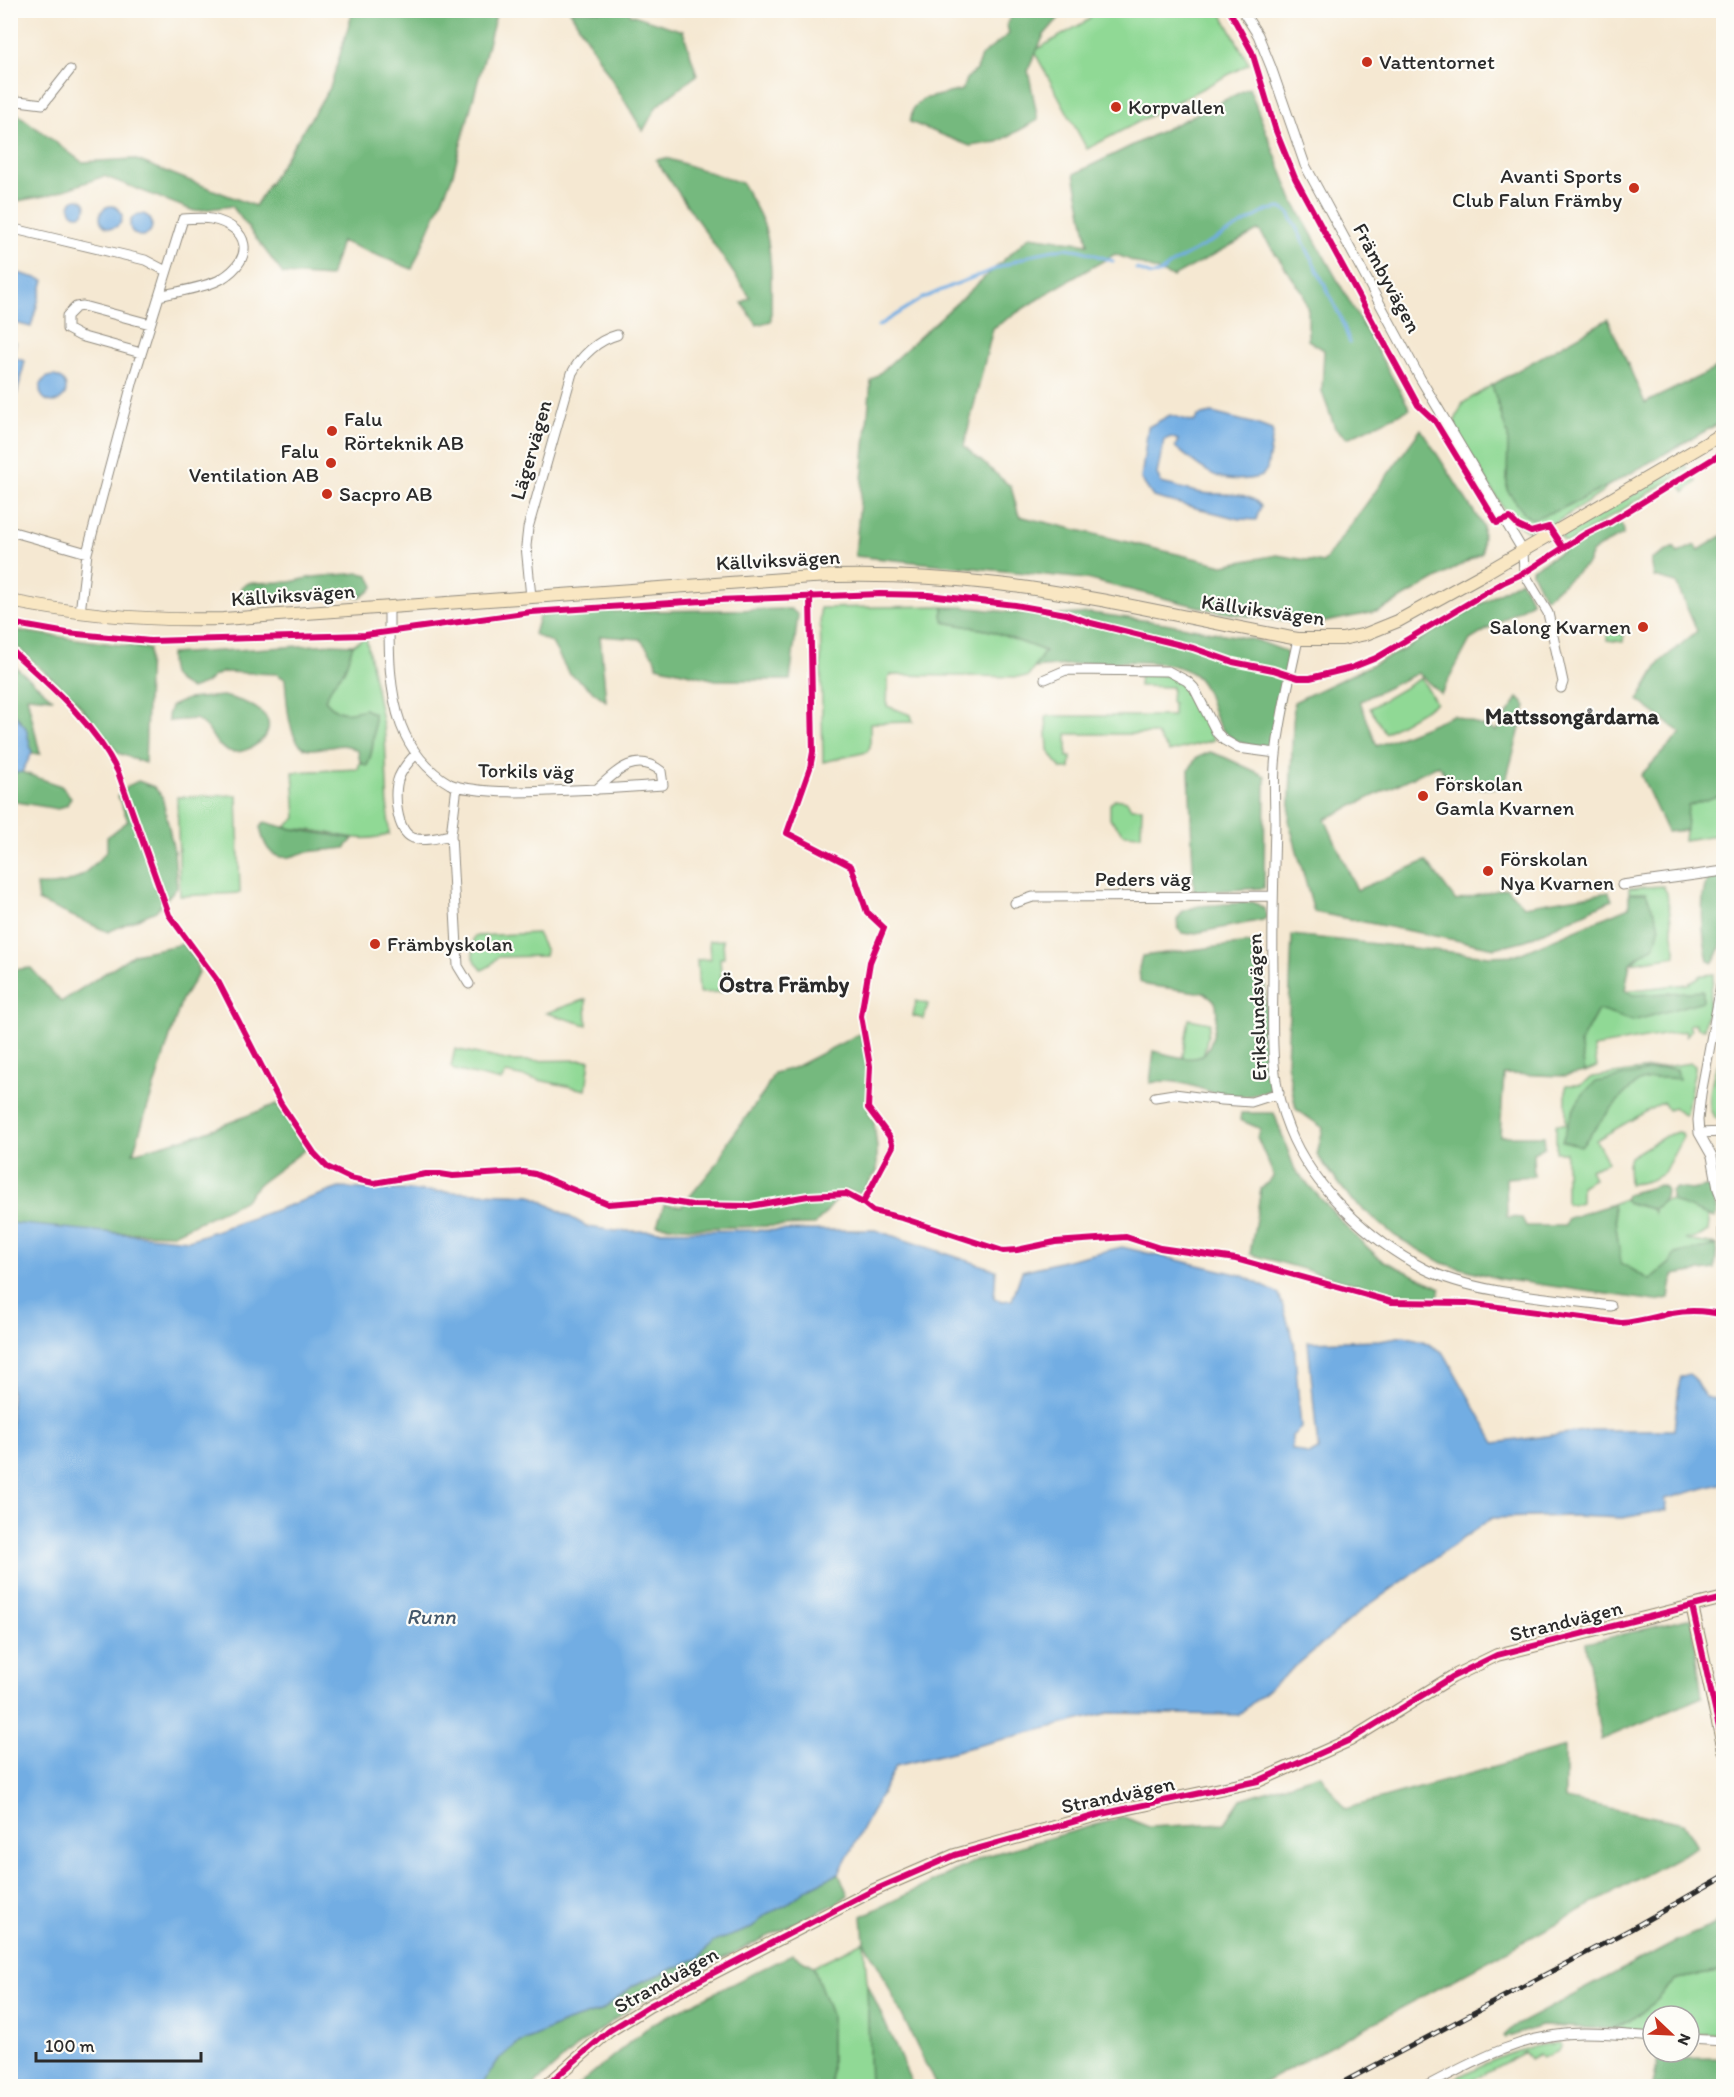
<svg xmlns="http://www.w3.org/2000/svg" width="1734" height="2097" font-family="Itim,sans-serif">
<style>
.green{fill:#90d995;stroke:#5e8260;stroke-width:1.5}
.forest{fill:#74b97e;stroke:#507254;stroke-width:1.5}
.water{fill:#72ade3;stroke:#4e6c87;stroke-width:1.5}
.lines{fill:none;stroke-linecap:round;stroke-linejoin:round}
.stream{stroke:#72ade3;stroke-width:3}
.street-casing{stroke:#908a7e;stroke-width:11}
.secondary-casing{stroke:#908a7e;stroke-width:14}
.street{stroke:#fff;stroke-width:9}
.secondary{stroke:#f9e7c3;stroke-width:12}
.rail-casing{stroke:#2b2b2b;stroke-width:5}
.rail{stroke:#fdfcf7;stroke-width:3;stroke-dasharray:9;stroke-linecap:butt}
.cycleway-casing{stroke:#fdfcf7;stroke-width:10}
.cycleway{stroke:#d6006c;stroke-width:6}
.poi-dot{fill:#c8321e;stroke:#fdfcf7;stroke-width:2}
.labels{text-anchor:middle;stroke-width:4.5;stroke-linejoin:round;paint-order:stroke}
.poi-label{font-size:21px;fill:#2b2b2b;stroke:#fdfcf7;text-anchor:start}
.street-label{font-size:21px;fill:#2b2b2b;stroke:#fdfcf7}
.neighbourhood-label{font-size:22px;font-weight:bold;fill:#2b2b2b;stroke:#fdfcf7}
.water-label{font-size:22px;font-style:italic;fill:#44586b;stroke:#fdfcf7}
</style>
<rect width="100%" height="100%" fill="#fdfcf7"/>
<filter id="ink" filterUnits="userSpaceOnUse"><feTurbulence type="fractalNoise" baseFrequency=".0167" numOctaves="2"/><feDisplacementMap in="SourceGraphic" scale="12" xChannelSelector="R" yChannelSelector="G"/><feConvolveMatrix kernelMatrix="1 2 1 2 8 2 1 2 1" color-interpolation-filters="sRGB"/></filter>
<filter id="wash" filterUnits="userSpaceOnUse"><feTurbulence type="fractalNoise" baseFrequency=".008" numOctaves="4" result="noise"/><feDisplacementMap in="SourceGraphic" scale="24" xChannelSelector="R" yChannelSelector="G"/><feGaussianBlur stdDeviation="1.35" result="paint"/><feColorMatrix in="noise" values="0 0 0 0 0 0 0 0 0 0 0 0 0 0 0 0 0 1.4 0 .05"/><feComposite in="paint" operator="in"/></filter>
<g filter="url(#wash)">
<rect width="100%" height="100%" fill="#f5e8d2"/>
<!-- green -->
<path class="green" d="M1094,11H1220L1249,64L1087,149L1034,51L1090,19L1087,13Z
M1492,385L1508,436L1507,490L1561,509L1606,487L1603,492L1549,527L1535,531L1526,530L1509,518L1461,439L1454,423L1463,403Z
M1683,461L1688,469L1570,542H1565L1560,536C1580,528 1598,515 1617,504C1640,491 1663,479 1683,461Z
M1692,474L1696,481L1685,492L1678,482Z
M938,606L944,607L942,615L944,622L991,631L1045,651L1028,677L891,675L888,678L887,706L911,715L913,722L870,723V747L867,752L823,762L820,608Z
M1607,632L1624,634L1623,642L1607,640Z
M366,637L385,736L389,834C363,843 347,836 322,832C310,830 296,829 284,828L296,818L293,772L358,769L360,762L367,766C375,748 374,732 374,714L365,709C345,714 339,716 325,700L333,684L344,671L353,645Z
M1140,674C1148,674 1160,673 1168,676C1196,684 1200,717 1214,740L1169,752L1156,734H1067V757H1071L1070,769H1061L1048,750L1046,716H1173V703L1171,702L1172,687L1139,686Z
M1421,678L1436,703L1385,733L1370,708Z
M1723,794V834L1684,840L1688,806Z
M237,795L240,893L180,896L177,797Z
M1115,799L1127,801L1131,808H1142L1141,835L1124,834L1110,819V804Z
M1663,886L1667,893L1676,956L1630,963L1655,945L1629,893V888Z
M537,933L546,951L545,956L498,957L490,966L482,970L473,958V938L477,936Z
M723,940L724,958H720L722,992L699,993L697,960L710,959L709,941Z
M1714,974L1704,1029L1697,1028L1695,1023L1689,1025L1691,1030L1686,1036L1685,1031L1594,1047L1597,1067L1585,1072L1580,1043L1598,1010L1624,991L1688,984L1702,975Z
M586,999L587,1025L546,1013Z
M916,1001L928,1004L924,1019L913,1016Z
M1189,1019L1210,1023L1202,1064L1182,1061Z
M455,1049L510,1061L590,1060L586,1090L506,1073L501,1081L454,1070L451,1067Z
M1723,1059H1724L1723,1121C1719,1120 1714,1118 1712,1113C1706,1103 1713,1064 1723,1059Z
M1691,1063L1695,1066V1069L1686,1114L1684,1115L1673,1108L1668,1110L1663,1102L1596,1140L1608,1162L1590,1169L1594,1179L1581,1186V1202L1572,1205L1566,1203V1152H1556V1124H1566V1085H1580L1593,1077Z
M1677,1132L1682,1133L1683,1137L1664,1172C1655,1180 1640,1184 1629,1184L1628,1163L1630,1157L1663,1137Z
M1624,1199L1627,1203L1652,1209L1654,1213L1655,1203L1672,1199L1706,1209L1709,1222L1708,1231L1700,1236L1685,1240L1717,1245L1675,1254L1670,1263L1650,1280L1621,1263L1613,1204Z
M864,1942L867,1982L870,2086H831V2015L813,1966Z
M1723,1971V2035L1689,2033V2016H1653V2031L1612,2029L1630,2021L1655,2002L1677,1979Z
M1558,2043L1561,2045L1558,2051L1542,2058L1539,2055L1530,2060L1525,2052L1460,2086H1441C1478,2066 1515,2047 1558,2043Z"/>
<!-- forest -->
<path class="forest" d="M353,11H497L452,177L412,269L341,241L330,277L283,274L232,206L194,211L104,176L50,195L11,202V112L16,113L82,162L134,159L255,206L330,88Z
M570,11H629L630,14L683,31L697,75L657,106L643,131Z
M1007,11H1065L1044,35L1028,70L1038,120L998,142L970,146L910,122L913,108L923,99L962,90L966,79L976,70L981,56L1009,34L1007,25L1011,17Z
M1249,88L1294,203L1410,409L1347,438L1335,428L1322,392L1324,350L1308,340V310L1303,293L1259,230L1173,277L1115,254L1049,292L993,328L964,446L1011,487L1019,516L1223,565L1277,555L1323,563L1421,429L1483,526L1482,553L1380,611L1311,625L1220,612L1086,579L855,556L871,381L1030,236L1088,244L1074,174Z
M666,158L742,183C750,198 760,212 765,228C773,258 771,290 771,321L757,325L742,303L750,297L656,160Z
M1608,319L1645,403L1723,365V421L1606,487L1561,509L1532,519L1525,515L1507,490L1508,436L1492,385Z
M1619,521L1624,530L1623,535L1599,547L1592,553L1587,564L1547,597L1544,596L1532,572V569L1589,535Z
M1723,535L1724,701L1721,714L1724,725L1723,794L1688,806L1686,830L1667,832L1641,775L1681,733L1638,700L1660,662L1697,631L1676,583L1654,577L1651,560L1674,547L1678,553L1695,545L1699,550Z
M360,573L368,575L374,586L369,592L360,597L316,593L263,598H243L241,587L249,583L290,582L313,577Z
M1521,580L1532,602L1470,640L1441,694L1418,673L1360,701L1377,746L1453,715L1496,731L1518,698L1526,706L1504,788H1455L1438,765L1325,819L1357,890L1426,861L1456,901L1506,888L1524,906L1609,892L1612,900L1526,940L1495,948L1314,912L1289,822L1294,702L1403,650Z
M944,607H962L1045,616L1091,613L1164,623L1256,640L1285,651L1291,663L1270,749C1253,747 1232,743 1221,728C1214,719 1211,700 1205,689C1202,683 1196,675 1190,672C1157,653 1072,665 1034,668L1045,651L991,631L944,622L942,615Z
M791,609L798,615L790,680H716L657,666L654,657L640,639L600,636L606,701L568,672L552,643L534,634L539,617L571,612Z
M11,630L149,649L145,763L118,753L73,697L12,643Z
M333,644L353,645L344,671L333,684L325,700C339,716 346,714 365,709L374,714C374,733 374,749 367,766L360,762L358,751C343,741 338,747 322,748C316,749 308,750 303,747C287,737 287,697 285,679L277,674L223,672L214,676L206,683L191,689C171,679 170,676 170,654Z
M10,662L52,698L27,696L40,754L32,753L26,728L11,709Z
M223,696C235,699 251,703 261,712C284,731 248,757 229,751C216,747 214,737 207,728C204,725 200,722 196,719L169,721L168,716L171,706L187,699Z
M1210,752L1224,757L1265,776L1264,888L1194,892L1189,770L1196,758Z
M22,772L61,786L71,797L67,805L58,809L11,801L10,773Z
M138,781L154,787L162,796L174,851L177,887L156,911L108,932L38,901L36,885C74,887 82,877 107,851V837L128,821L118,796L128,786Z
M265,822C293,832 324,832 353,839L345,848C332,850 320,850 307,852C301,853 295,856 289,857C269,860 263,842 260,827Z
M1720,876L1723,877C1723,900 1729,946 1712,963L1708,960C1703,942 1698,893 1709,877Z
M1629,893H1646L1660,926L1655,945L1630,963L1625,990L1633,995L1703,991V1001L1633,1021L1598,1010L1580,1043L1585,1072L1564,1076L1504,1074L1500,1136H1544L1545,1147L1533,1153L1534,1176L1506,1178L1507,1217L1522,1218L1526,1226H1565L1568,1218L1613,1204L1621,1263L1650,1280L1670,1263L1675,1254L1717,1245L1715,1269L1673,1275L1669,1298L1656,1301L1501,1279L1442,1263L1395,1236L1350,1198L1317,1155L1323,1128L1296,1109L1287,1063L1292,935L1489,956L1517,955L1629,907Z
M1253,902C1261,906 1266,908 1267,917L1263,920L1190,934L1182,933L1178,929L1177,920L1183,911L1199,906Z
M1248,943L1259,947C1266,966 1263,969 1265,988C1267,1022 1269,1056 1271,1090C1261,1093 1249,1097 1238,1097C1206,1096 1184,1075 1150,1083L1154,1051C1167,1054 1189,1062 1202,1056C1212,1050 1220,1012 1215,1002C1212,997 1208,995 1204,993L1146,985L1140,981L1139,968L1142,956Z
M183,944L194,958L199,973L182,999L133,1153L200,1134L277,1104L306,1149L259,1184L244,1201L173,1234L11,1230V970L31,968L61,1002L134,954Z
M861,1033L868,1063L867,1078L869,1112L874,1122L877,1148V1172L860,1193L845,1190L815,1225L695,1228L657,1225L664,1205L682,1206L718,1162L728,1142L763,1094L774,1073L793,1068Z
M1662,1068L1677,1069L1679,1079C1667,1078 1654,1077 1642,1081C1627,1085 1593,1132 1581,1146L1562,1141C1571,1117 1574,1098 1596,1082Z
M1241,1113H1274L1295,1170L1351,1232L1380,1259L1441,1288L1438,1297L1385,1292L1250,1254L1261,1189L1274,1176L1257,1137L1261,1129L1240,1120Z
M1660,1185L1665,1187C1668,1198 1662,1204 1652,1209L1626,1202L1624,1199L1627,1194Z
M1711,1186L1717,1214L1714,1218C1706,1214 1675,1203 1672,1200C1670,1197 1671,1195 1671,1191L1676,1188L1691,1190Z
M1692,1618L1702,1697L1601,1740L1586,1643Z
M1565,1747V1799L1683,1823L1697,1847L1258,2086H936L880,1969L864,1942L862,1916L986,1856L1124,1817L1149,1827L1225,1823L1241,1799L1320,1774L1345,1809Z
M839,1873L848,1895L837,1903L715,1962L639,2002L579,2045L533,2086H481L499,2059L517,2044L564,2023L601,2011L634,1985L699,1958L713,1942L752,1928L765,1915L786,1905L807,1889Z
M1723,1921V1971L1677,1979L1655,2002L1630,2021L1612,2029L1541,2026L1506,2038L1504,2036L1513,2027L1672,1943Z
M792,1954L813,1966L831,2015V2086H577L652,2024Z
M867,1982L913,2086H870Z
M1723,2058V2086H1653L1658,2059Z"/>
<!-- water -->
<path class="water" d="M70 207a8 8 0 1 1 16 0a8 8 0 1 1-16 0Z
M100 217a11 11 0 1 1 22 0a11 11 0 1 1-22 0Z
M130 225a11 11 0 1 1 22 0a11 11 0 1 1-22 0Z
M11,271L44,280L31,327L11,322Z
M10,341L16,342L12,357L25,361L12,414H10Z
M40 389a13 13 0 1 1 26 0a13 13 0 1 1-26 0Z
M1212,413L1256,424L1272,430L1273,434L1267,469L1262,476C1221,488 1205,471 1175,447L1178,440L1171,437L1164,440L1157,474L1161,483C1175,486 1189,491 1203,493C1222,496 1247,489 1261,506L1256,520L1239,519L1153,497L1141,479L1148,427L1170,415L1194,422L1198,416Z
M10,709L26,728L32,753L22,772L11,773Z
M339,1188L531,1195L588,1227L616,1231L875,1230L996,1270L994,1298L1002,1301L1012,1300L1022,1271L1122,1247L1241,1275L1279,1294L1294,1342L1301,1428L1292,1436V1449L1309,1455L1318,1450L1308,1342L1380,1340L1404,1336L1423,1341L1441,1351L1445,1355L1495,1443L1591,1430H1674L1680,1377L1689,1374L1694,1378L1705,1397L1723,1400V1483L1665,1499L1667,1510L1622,1518L1572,1516L1492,1518L1362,1610L1238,1715L1108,1713L896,1766L839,1873L807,1889L786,1905L765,1915L752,1928L713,1942L699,1958L634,1985L601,2011L564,2023L517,2044L499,2059L481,2086H11V1223L189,1240Z"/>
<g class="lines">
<!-- stream -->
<path class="stream" d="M1136,269L1151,275L1158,274L1173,263L1268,210L1281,208L1289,213L1340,316L1350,343
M878,326L921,299L951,286L1034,254L1064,248L1080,250L1113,261"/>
</g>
</g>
<g filter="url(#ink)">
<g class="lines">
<defs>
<path id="street" d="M1242,10L1258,35L1271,67L1305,165L1420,378L1523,551L1524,573L1548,613L1563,682L1561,688
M10,100L43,104L70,70
M10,228L145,260L166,271
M141,353L80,336L67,329V316L76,307L83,306L150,324
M10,531L87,553
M531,597L526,546L528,528L572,373C581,356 598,340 617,335
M389,608C389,647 388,688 401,725C410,749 427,771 450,784C456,787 464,788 472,789C498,793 523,792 549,791C587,790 625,788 663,785L661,771C635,751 616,772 596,790
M80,613L87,553L133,380L183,219C191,219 202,217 211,219C250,227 256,258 221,279C208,287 175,292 159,296
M1298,639C1290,677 1280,716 1276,755C1273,777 1275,800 1275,823C1274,872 1272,922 1273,972C1273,1024 1268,1080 1289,1129C1312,1187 1370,1241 1425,1269C1475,1294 1555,1298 1611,1306
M1045,679L1066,670L1168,671L1187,681L1194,688L1217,733L1224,740L1238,748L1276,753
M416,754C410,760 403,768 399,777C393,792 396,831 413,838C425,842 440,837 451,835
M457,786L451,835L458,966L469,984
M1622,885L1724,871
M1015,903L1033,897L1273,896
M1155,1097L1174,1094L1222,1100L1251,1102L1279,1093
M1699,1133L1724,1132
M1723,1238V1202L1718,1189L1712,1156L1699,1133L1698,1120L1701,1094L1724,970
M1689,2039L1724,2041
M1427,2086C1476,2060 1526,2033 1583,2033C1606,2033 1630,2035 1653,2037"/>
<path id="secondary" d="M10,601C81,615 151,621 223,619L812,577C875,574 936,577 998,584C1099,596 1198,621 1298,639H1342L1366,634L1398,621L1485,573L1724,433
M1692,1606L1724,1750
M546,2086L609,2031L649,2006L872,1891L955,1855L1101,1814L1258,1781L1350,1740L1452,1677L1497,1655L1724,1598"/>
</defs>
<!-- street casing -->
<use href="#street" class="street-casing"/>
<!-- secondary casing -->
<use href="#secondary" class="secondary-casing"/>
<!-- street -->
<use href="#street" class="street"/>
<!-- secondary -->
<use href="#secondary" class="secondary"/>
<defs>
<path id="rail" d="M1336,2086L1631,1929L1724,1876"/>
</defs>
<!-- rail casing -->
<use href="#rail" class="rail-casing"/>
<!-- rail -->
<use href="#rail" class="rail"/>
<defs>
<path id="cycleway" d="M1229,10L1252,52L1276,131L1295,178L1418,405L1435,421L1497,523L1510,518L1518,526L1531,532L1549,527L1563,548
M810,596L813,752L810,768L787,833L851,866L867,912L884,928L870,962L861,1016L870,1066L868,1108L889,1136L893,1146L863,1203
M10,623L67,633L150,641L365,635L531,612L718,600L880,594L928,595L1015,605L1066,614L1091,623L1193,648L1233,662L1273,670L1298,678H1310L1351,668L1376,658L1504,582L1524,573L1585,534L1610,522L1724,452
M10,649C51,686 93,722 118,772L169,915L219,983L281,1104L314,1153L327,1167L350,1178L374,1183L426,1174H440L453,1176L523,1172L535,1174L608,1204L661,1200L692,1205L750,1206L808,1196L846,1194L863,1203L873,1211L902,1218L1003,1251L1017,1250L1055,1242L1126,1237L1160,1248L1236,1259L1392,1302L1467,1303L1621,1323C1639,1322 1654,1317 1672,1313C1688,1310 1708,1311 1724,1315
M1692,1606L1724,1750
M546,2086L609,2031L649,2006L872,1891L955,1855L1101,1814L1258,1781L1350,1740L1452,1677L1497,1655L1724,1598"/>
</defs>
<!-- cycleway casing -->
<use href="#cycleway" class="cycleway-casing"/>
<!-- cycleway -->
<use href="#cycleway" class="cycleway"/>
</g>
</g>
<!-- markers -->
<g class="poi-dot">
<circle cx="1367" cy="62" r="6"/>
<circle cx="1116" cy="107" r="6"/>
<circle cx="1634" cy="188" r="6"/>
<circle cx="332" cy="431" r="6"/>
<circle cx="331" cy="463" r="6"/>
<circle cx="327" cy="494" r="6"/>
<circle cx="1643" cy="627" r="6"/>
<circle cx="1423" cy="796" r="6"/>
<circle cx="1488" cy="871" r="6"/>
<circle cx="375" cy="944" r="6"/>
</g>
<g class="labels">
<!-- poi labels -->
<g class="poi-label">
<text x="1379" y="69">Vattentornet</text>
<text x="1128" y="114">Korpvallen</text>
<text x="1622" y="183" text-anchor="end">Avanti Sports<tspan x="1622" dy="24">Club Falun Främby</tspan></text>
<text x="344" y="426">Falu<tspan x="344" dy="24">Rörteknik AB</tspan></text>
<text x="319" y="458" text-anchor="end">Falu<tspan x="319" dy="24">Ventilation AB</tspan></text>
<text x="339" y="501">Sacpro AB</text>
<text x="1631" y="634" text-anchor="end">Salong Kvarnen</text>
<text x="1435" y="791">Förskolan<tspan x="1435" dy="24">Gamla Kvarnen</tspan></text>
<text x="1500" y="866">Förskolan<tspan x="1500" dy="24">Nya Kvarnen</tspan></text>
<text x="387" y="951">Främbyskolan</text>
</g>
<!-- street labels -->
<g class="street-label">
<text transform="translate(1387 278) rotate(62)" y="7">Främbyvägen</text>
<text transform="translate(531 450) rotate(-74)" y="7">Lägervägen</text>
<text transform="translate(778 560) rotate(-3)" y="7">Källviksvägen</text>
<text transform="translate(293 595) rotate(-4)" y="7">Källviksvägen</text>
<text transform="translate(1263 610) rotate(8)" y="7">Källviksvägen</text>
<text transform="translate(526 771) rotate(1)" y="7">Torkils väg</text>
<text x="1143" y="886">Peders väg</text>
<text transform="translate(1257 1007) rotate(-92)" y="7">Erikslundsvägen</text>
<text transform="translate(1566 1621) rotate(-14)" y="7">Strandvägen</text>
<text transform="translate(1118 1795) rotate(-12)" y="7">Strandvägen</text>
<text transform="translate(666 1980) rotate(-29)" y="7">Strandvägen</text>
</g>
<!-- neighbourhood labels -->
<g class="neighbourhood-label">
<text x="1572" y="724">Mattssongårdarna</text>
<text x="784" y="992">Östra Främby</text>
</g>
<!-- water labels -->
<g class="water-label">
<text x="431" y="1624">Runn</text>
</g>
</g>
<!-- margin -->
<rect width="1734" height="2097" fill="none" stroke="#fdfcf7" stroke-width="36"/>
<!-- north arrow -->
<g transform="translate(1671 2034) rotate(113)"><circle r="28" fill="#fdfcf7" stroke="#a9a8a5" stroke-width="1.5"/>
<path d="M0-4.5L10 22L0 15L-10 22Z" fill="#c8321e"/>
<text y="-9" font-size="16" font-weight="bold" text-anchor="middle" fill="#2b2b2b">N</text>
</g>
<!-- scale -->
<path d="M36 2052v9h165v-9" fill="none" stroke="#2b2b2b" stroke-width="3"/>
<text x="45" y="2052" font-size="18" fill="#2b2b2b" stroke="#fdfcf7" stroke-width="4.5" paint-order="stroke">100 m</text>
</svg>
